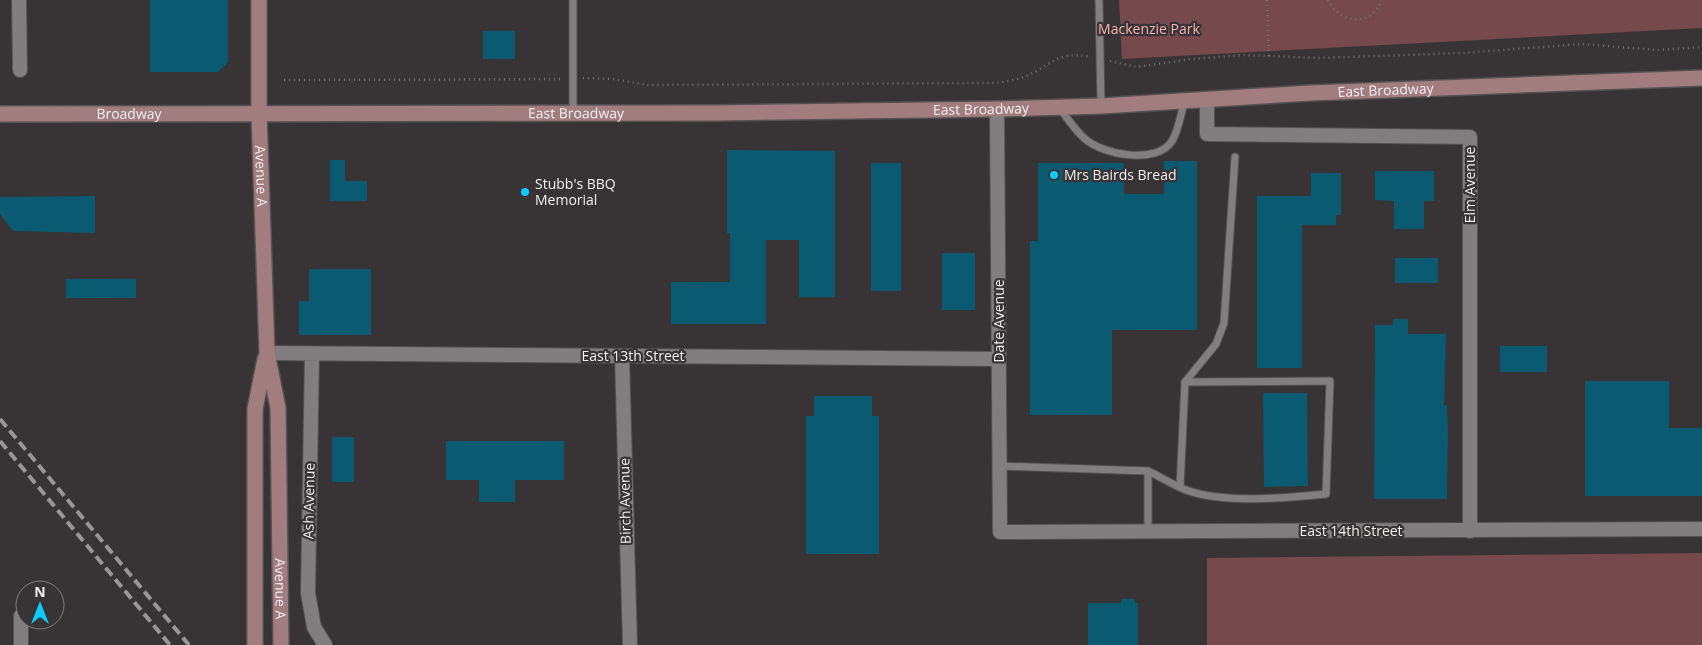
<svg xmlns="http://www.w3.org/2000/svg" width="1702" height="645" font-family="'Open Sans',sans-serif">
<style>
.green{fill:#76494c}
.building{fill:#0a5a71}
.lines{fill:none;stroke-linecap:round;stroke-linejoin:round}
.service-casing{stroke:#565252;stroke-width:9}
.minor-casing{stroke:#565252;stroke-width:16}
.secondary-casing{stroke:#565252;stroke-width:18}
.path{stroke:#767273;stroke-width:2.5;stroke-dasharray:1 4;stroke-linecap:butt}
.service{stroke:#827d7e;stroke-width:7}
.minor{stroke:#827d7e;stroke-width:14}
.secondary{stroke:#a17d80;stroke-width:15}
.rail{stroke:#9a9696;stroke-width:4;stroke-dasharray:10 5;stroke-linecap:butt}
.poi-dot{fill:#0ecafa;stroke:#383334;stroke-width:2}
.labels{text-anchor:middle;stroke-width:4.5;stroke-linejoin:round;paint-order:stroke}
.park-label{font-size:14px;fill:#f6b4b7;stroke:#383334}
.street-label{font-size:14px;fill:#f1eeee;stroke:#383334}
.poi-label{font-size:14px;fill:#f1eeee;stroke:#383334;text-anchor:start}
</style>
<rect width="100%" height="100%" fill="#383334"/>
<!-- green -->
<path class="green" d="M1119,0H1702V28L1122,59Z
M1702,553V645H1207V558Z"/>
<!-- building -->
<path class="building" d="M150,0H228V62L218,72H150Z
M483,31H515V59H483Z
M727,150L835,151V297H799V240H766V324H671V282H730V233H727Z
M330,160H345V181H367V201H330Z
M1164,161H1197V330H1112V415H1030V241H1038V163H1124V194H1164Z
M871,163H901V291H871Z
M1375,171H1434V201H1424V229H1394V201L1375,200Z
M1311,173H1341V215H1336V225H1302V368H1257V196H1311Z
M95,196V233L13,231L0,214V197Z
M942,253H975V310H942Z
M1395,258H1438V283H1395Z
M309,269H371V335H299V301H309Z
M66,279H136V298H66Z
M1393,319H1408V334H1446L1444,405H1447L1448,434L1447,499H1374L1375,325H1393Z
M1500,346H1547V372H1500Z
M1585,381H1669V428H1702V496H1585Z
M1263,393H1307L1308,486L1264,487Z
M814,396H872V416H879V554H806V416H814Z
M332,437H354V482H332Z
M446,441H564V480H515V502H479V480H446Z
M1121,599H1135V603H1138V645H1088V603H1121Z"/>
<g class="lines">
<defs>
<path id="service" d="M1099,0L1101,106
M1059,108C1067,117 1074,129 1084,138C1102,155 1157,165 1172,141C1179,130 1181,112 1185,100
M573,113V0
M1185,382L1216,344L1224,323L1235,157
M999,466L1148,471V531
M1148,471C1161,477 1173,485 1186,490C1224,504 1286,498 1326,494L1330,381L1185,382L1180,487"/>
<path id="minor" d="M19,0L20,70
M1207,99V134L1470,137V531
M997,109L1000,532L1702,529
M267,353L999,359
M312,354L308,593L314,627L325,645
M622,356L630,645
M21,616V645"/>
<g id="secondary">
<path id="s1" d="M259,0V113L267,353L278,408L281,645"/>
<path id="s2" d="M0,114L717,113L997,109L1101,106L1310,93L1702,78"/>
<path d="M255,645V409L265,359"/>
</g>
</defs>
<!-- service casing -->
<use href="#service" class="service-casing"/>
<!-- minor casing -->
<use href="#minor" class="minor-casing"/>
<!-- secondary casing -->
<use href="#secondary" class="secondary-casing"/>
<!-- path -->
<path class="path" d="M1267,0L1269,56
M1328,0C1340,24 1371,28 1382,0
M1110,61L1137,67L1191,59L1244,55L1319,58L1463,53L1582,44L1658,50L1702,47
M583,78L613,79L647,85L987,83C1000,83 1014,81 1026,76C1052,65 1058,50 1090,57
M284,80L562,79"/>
<!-- service -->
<use href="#service" class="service"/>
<!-- minor -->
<use href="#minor" class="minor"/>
<!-- secondary -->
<use href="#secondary" class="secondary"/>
<!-- rail -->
<path class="rail" d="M0,419L189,645
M0,441L170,645"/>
</g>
<!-- markers -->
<g class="poi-dot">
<circle cx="1054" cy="175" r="5"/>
<circle cx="525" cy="192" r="5"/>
</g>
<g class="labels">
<!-- park labels -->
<g class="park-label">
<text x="1149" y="34">Mackenzie Park</text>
</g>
<!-- street labels -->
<g class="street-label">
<text dy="5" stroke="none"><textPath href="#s2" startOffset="1386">East Broadway</textPath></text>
<text dy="5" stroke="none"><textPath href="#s2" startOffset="981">East Broadway</textPath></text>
<text dy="5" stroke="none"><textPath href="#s2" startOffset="129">Broadway</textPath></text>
<text dy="5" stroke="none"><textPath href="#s2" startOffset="576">East Broadway</textPath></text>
<text dy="5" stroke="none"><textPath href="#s1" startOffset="176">Avenue A</textPath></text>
<text transform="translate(1470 185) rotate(-90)" y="5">Elm Avenue</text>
<text transform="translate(999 321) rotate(-90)" y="5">Date Avenue</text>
<text x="633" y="361">East 13th Street</text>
<text transform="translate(309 501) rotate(-89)" y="5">Ash Avenue</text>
<text transform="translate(625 501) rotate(-91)" y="5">Birch Avenue</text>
<text x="1351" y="536">East 14th Street</text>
<text dy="5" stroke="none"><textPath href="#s1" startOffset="590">Avenue A</textPath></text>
</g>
<!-- poi labels -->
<g class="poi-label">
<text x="1064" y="180">Mrs Bairds Bread</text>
<text x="535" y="189">Stubb's BBQ<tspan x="535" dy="16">Memorial</tspan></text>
</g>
</g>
<!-- north arrow -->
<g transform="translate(40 605)"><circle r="24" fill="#383334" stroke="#827e7e"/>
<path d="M0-4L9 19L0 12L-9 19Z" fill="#0ecafa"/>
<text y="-8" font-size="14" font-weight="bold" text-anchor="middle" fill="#f1eeee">N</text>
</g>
</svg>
